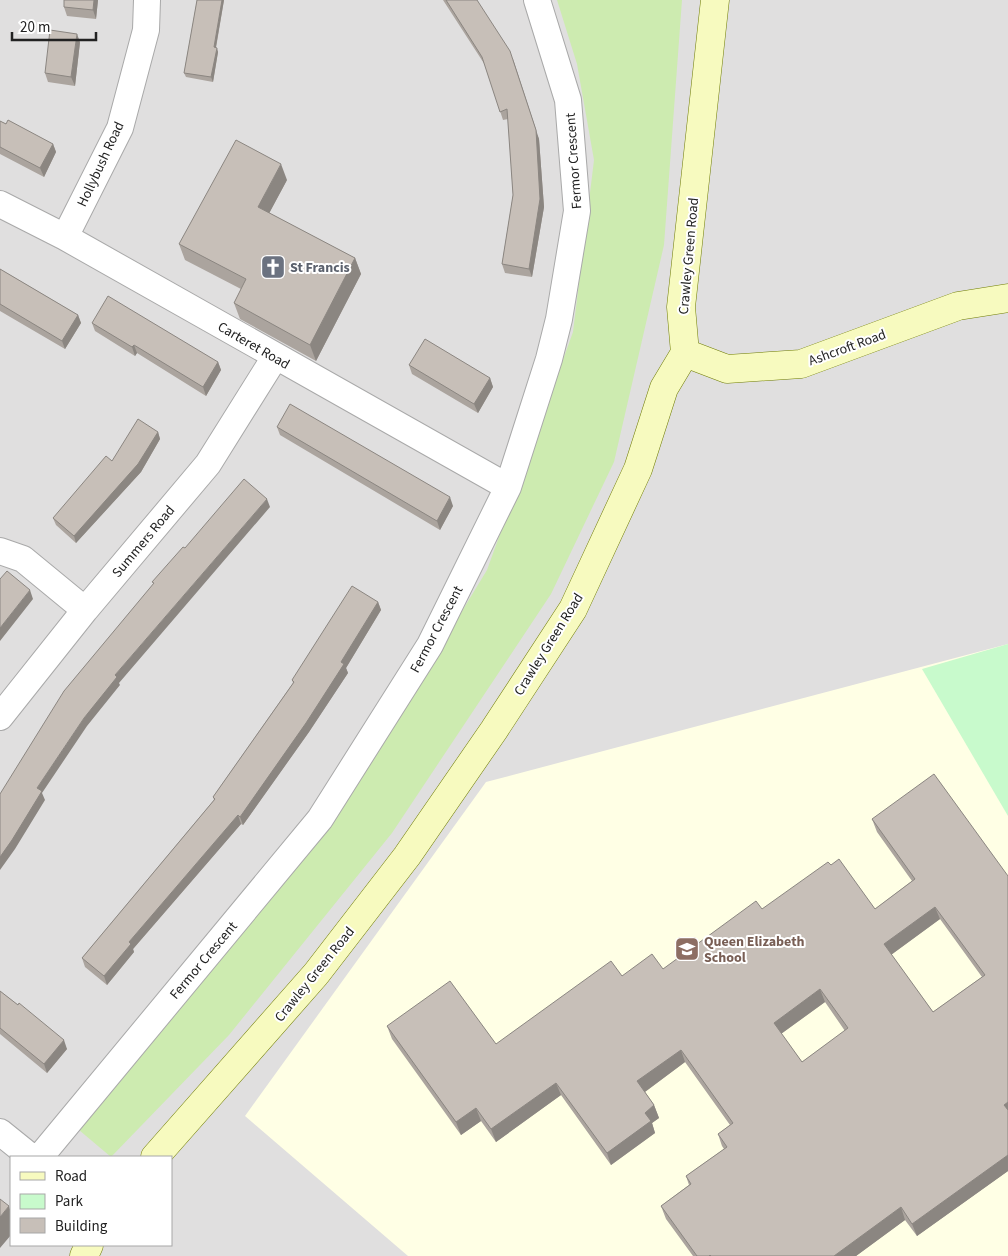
<svg xmlns="http://www.w3.org/2000/svg" width="1008" height="1256" font-family="'Source Sans 3',sans-serif">
<style>
.residential{fill:#e0dfdf;fill-rule:evenodd}
.education{fill:#ffffe5}
.grass{fill:#cdebb0}
.park{fill:#c8facc}
.lines{fill:none;stroke-linecap:round;stroke-linejoin:round}
.street-casing{stroke:#a9a9a9;stroke-width:28}
.secondary-casing{stroke:#707d05;stroke-width:29}
.street{stroke:#fff;stroke-width:26}
.secondary{stroke:#f7fabf;stroke-width:28}
.wall{fill:#aba49e;fill-rule:evenodd}
.shaded-wall{fill:#8b8681}
.building{fill:#c7bfb8;stroke:#8b8681;fill-rule:evenodd}
.labels{text-anchor:middle;stroke-width:4;stroke-linejoin:round;paint-order:stroke}
.street-label{font-size:14px;fill:#222;stroke:#fff}
.worship-label{font-size:14px;font-weight:bold;fill:#5b616d;stroke:#fff;text-anchor:start}
.education-label{font-size:14px;font-weight:bold;fill:#785e54;stroke:#fff;text-anchor:start}
</style>
<rect width="100%" height="100%" fill="#f2efe9"/>
<!-- residential -->
<path class="residential" d="M0,0H1008V1256H0ZM11,1157H171V1245H11Z"/>
<!-- education -->
<path class="education" d="M1008,644V1256H408L245,1116L486,782Z"/>
<!-- grass -->
<path class="grass" d="M557,0H682L664,245L614,462L551,594L392,833L229,1035L111,1157L79,1130L332,825L487,570L573,332L594,160L577,64Z"/>
<!-- park -->
<path class="park" d="M1008,644V816L922,669Z"/>
<g class="lines">
<defs>
<path id="street" d="M0,204L65,237L508,487
M65,237L120,128L146,30L147,0
M0,551L23,559L85,610
M0,717L85,610L208,464L275,357
M0,1132L31,1157
M40,1157L320,819L430,645L508,487L549,359L559,319L577,211L568,100L537,0"/>
<path id="secondary" d="M685,353L727,369L801,364L958,306L1008,298
M155,1157L316,974L407,856L494,730L573,609L638,469L664,388L685,353L681,307L715,0
M84,1256L89,1245"/>
</defs>
<!-- street casing -->
<use href="#street" class="street-casing"/>
<!-- secondary casing -->
<use href="#secondary" class="secondary-casing"/>
<!-- street -->
<use href="#street" class="street"/>
<!-- secondary -->
<use href="#secondary" class="secondary"/>
</g>
<!-- wall -->
<path class="wall" d="M64,0H98L96,19L67,16L64,7Z
M197,0H224L216,48L218,52L213,82L186,77L184,73Z
M443,0H477L539,139L544,207L532,277L505,273L502,264L513,195L508,119L503,120L485,65Z
M80,42L75,86L48,82L45,73Z
M0,121L53,144L56,152L44,177L0,154Z
M287,180L269,213L355,258L361,274L316,361L240,319L234,303L241,289L185,260L179,244Z
M0,269L78,315L81,323L65,349L0,311Z
M92,323L218,362L221,370L206,396L137,353L135,356L95,331Z
M409,365L490,378L493,387L478,413L412,374Z
M277,427L453,506L440,530L280,435Z
M158,432L160,439L141,472L76,543L56,525L53,518L112,461Z
M378,602L381,610L346,668L348,673L309,732L243,825L241,824L133,949L134,952L107,985L85,967L82,958L214,800L213,797L293,683L292,680Z
M872,819L1008,876V1171L917,1236L905,1220L856,1256H693L666,1219L661,1206L689,1185L686,1176L724,1149L722,1146L718,1134L730,1125L685,1062L645,1092L654,1105L659,1118L652,1123L655,1133L611,1165L561,1095L496,1142L481,1121L461,1135L392,1039L387,1026L496,1044L622,976L663,969L762,909L831,865L875,909L912,881L877,832ZM940,919L982,977L933,1012L891,955ZM825,1002L845,1031L802,1062L781,1034Z
M0,991L18,1005L67,1049L47,1073L0,1034Z"/>
<!-- shaded-wall -->
<path class="shaded-wall" d="M94,0H98L96,19L93,10Z
M222,0H224L215,52L214,47Z
M77,34L80,42L75,86L71,77Z
M217,48L218,52L213,82L211,77Z
M513,59L539,139L544,207L532,277L529,269Z
M53,144L56,152L44,177L40,168Z
M281,164L287,180L264,223L258,207Z
M355,258L361,274L316,361L310,345Z
M78,315L81,323L65,349L62,341Z
M134,345L137,353L135,356L132,347Z
M218,362L221,370L206,396L203,387Z
M490,378L493,387L478,413L474,404Z
M158,432L160,439L141,472L76,543L74,536Z
M450,497L453,506L440,530L437,521Z
M267,499L270,507L119,683L120,685L87,726L42,793L45,800L15,849L0,870V857L37,788L84,718L115,675Z
M30,590L33,599L0,641V628Z
M378,602L381,610L346,668L348,673L309,732L243,825L240,817L341,662Z
M238,815L241,824L133,949L134,952L107,985L104,976L129,942Z
M935,907L940,919L888,957L884,944Z
M820,989L825,1002L778,1036L774,1023Z
M64,1040L67,1049L47,1073L44,1064Z
M681,1050L685,1062L642,1094L637,1081Z
M556,1083L561,1095L496,1142L491,1129Z
M1008,1102V1115L1004,1105Z
M654,1105L659,1118L652,1123L655,1133L611,1165L607,1153L645,1113Z
M476,1108L481,1121L461,1135L456,1122Z
M1008,1155V1171L917,1236L912,1224Z
M9,1206L11,1213V1235L0,1248V1217Z
M901,1207L905,1220L856,1256H834Z"/>
<!-- building -->
<path class="building" d="M64,0H94L93,10L64,7Z
M197,0H222L214,47L217,48L211,77L184,73Z
M446,0H477L510,51L536,130L540,199L529,269L502,264L513,195L507,109L500,112L482,57Z
M50,30L77,34L71,77L45,73Z
M8,120L53,144L40,168L0,147V121L6,124Z
M236,140L281,164L258,207L355,258L310,345L234,303L246,279L179,244Z
M0,269L78,315L62,341L0,304Z
M108,296L218,362L203,387L134,345L132,347L92,323Z
M425,339L490,378L474,404L409,365Z
M290,404L450,497L437,521L277,427Z
M138,419L158,432L138,464L74,536L53,518L106,456L112,461Z
M244,479L267,499L115,675L117,677L84,718L37,788L42,791L12,840L0,857V794L64,691L154,583L152,582L183,547L185,548Z
M7,571L30,590L0,628V579Z
M352,586L378,602L341,662L344,664L306,723L240,817L238,815L129,942L131,944L104,976L82,958L215,799L213,797L294,682L292,680Z
M934,774L1008,876V1102L1004,1105L1008,1110V1155L912,1224L901,1207L834,1256H711L710,1255L709,1256H697L661,1206L691,1184L686,1176L727,1147L718,1134L733,1123L681,1050L637,1081L654,1105L645,1113L651,1121L607,1153L556,1083L491,1129L476,1108L456,1122L387,1026L450,981L496,1044L611,961L622,976L652,954L663,969L756,901L762,909L828,862L831,865L839,859L875,909L915,879L872,819ZM935,907L985,975L933,1012L884,944ZM820,989L848,1028L802,1062L774,1023Z
M0,991L18,1005L19,1003L64,1040L44,1064L0,1028Z
M0,1199L9,1206L0,1217Z"/>
<!-- icons -->
<defs>
<symbol id="church-square" viewBox="-11 -11 22 22"><rect x="-9" y="-9" width="18" height="18" rx="4" fill="#6b7280" stroke="#fff"/><path d="M-1.2-6h2.4v3.5h3.3v2.4h-3.3V6h-2.4V-.1h-3.3v-2.4h3.3Z" fill="#fff"/></symbol>
<symbol id="school-square" viewBox="-11 -11 22 22"><rect x="-9" y="-9" width="18" height="18" rx="4" fill="#8d6e63" stroke="#fff"/><path d="M0-5L7-2L0 1L-7-2ZM-4 1L0 2.5L4 1V4Q0 6-4 4Z" fill="#fff"/></symbol>
</defs>
<g fill-rule="evenodd">
<use href="#church-square" x="259" y="253" width="28" height="28"/>
<use href="#school-square" x="673" y="935" width="28" height="28"/>
</g>
<g class="labels">
<!-- street labels -->
<g class="street-label">
<text transform="translate(573 161) rotate(-94)" y="5">Fermor Crescent</text>
<text transform="translate(100 164) rotate(-65)" y="5">Hollybush Road</text>
<text transform="translate(688 256) rotate(-85)" y="5">Crawley Green Road</text>
<text transform="translate(254 345) rotate(30)" y="5">Carteret Road</text>
<text transform="translate(847 347) rotate(-20)" y="5">Ashcroft Road</text>
<text transform="translate(143 541) rotate(-50)" y="5">Summers Road</text>
<text transform="translate(436 629) rotate(-62)" y="5">Fermor Crescent</text>
<text transform="translate(548 644) rotate(-58)" y="5">Crawley Green Road</text>
<text transform="translate(203 960) rotate(-50)" y="5">Fermor Crescent</text>
<text transform="translate(314 974) rotate(-51)" y="5">Crawley Green Road</text>
</g>
<!-- worship labels -->
<g class="worship-label">
<text x="290" y="272">St Francis</text>
</g>
<!-- education labels -->
<g class="education-label">
<text x="704" y="946">Queen Elizabeth<tspan x="704" dy="16">School</tspan></text>
</g>
</g>
<!-- legend -->
<rect x="10" y="1156" width="162" height="90" fill="#ffffff" stroke="#a7a7a7"/>
<rect x="20" y="1172" width="25" height="8" fill="#f7fabf" stroke="#a7a7a7"/>
<text x="55" y="1181" font-size="15" fill="#222222">Road</text>
<rect x="20" y="1194" width="25" height="15" fill="#c8facc" stroke="#a7a7a7"/>
<text x="55" y="1206" font-size="15" fill="#222222">Park</text>
<rect x="20" y="1218" width="25" height="15" fill="#c7bfb8" stroke="#a7a7a7"/>
<text x="55" y="1231" font-size="15" fill="#222222">Building</text>
<!-- scale -->
<path d="M12 32v8h84v-8" fill="none" stroke="#222222" stroke-width="2.5"/>
<text x="20" y="32" font-size="15" fill="#222222" stroke="#ffffff" stroke-width="4" paint-order="stroke">20 m</text>
</svg>
